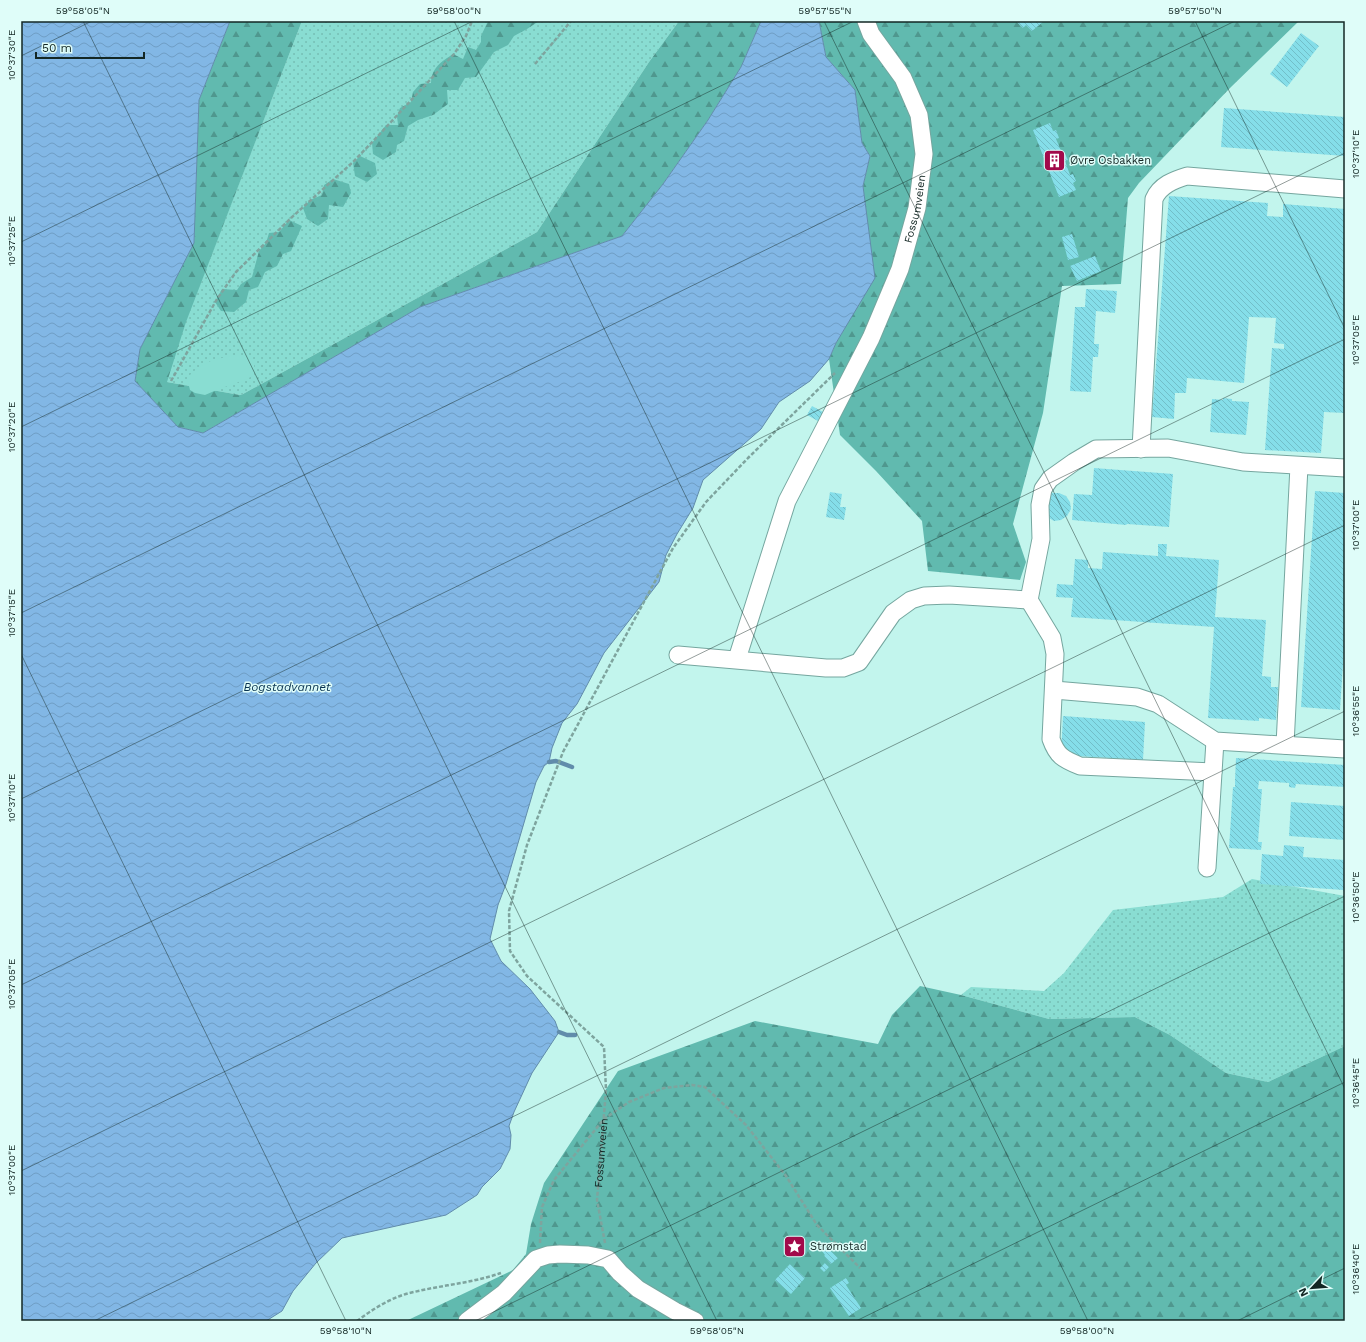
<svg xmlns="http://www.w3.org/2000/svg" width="1366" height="1342" font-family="'Work Sans',sans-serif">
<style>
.grass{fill:url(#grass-dots)}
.forest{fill:url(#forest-firs)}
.pitch{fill:#89ddd2}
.water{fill:url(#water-waves);stroke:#618cab}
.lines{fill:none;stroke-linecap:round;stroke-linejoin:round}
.stream{stroke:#618cab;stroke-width:4.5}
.building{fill:url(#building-back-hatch)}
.minor-casing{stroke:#75a69f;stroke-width:19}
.path{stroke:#7ea49e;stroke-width:2.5;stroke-dasharray:4 2;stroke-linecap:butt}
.minor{stroke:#fff;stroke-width:17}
.ticks{fill:none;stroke:#132724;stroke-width:1;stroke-opacity:0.45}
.labels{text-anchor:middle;stroke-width:3;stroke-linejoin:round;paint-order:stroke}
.poi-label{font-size:11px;fill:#132724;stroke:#dffdf9;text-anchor:start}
.street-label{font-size:11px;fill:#132724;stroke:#dffdf9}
.water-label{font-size:12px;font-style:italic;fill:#093351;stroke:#dffdf9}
.neatline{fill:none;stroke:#132724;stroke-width:1.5}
.ticks-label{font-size:10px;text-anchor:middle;fill:#132724}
</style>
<defs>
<pattern id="grass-dots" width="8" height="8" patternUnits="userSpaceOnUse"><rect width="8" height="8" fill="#89ddd2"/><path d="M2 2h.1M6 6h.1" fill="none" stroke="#75beb4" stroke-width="1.8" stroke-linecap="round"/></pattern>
<pattern id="forest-firs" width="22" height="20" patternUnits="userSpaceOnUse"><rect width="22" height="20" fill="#61baaf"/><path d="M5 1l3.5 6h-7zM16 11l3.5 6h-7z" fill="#4f978e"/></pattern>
<pattern id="water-waves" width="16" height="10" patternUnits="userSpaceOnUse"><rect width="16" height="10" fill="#82b7e5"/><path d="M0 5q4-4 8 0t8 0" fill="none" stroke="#6f9dc4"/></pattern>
<pattern id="building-back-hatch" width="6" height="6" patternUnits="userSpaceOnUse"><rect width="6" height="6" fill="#85dee9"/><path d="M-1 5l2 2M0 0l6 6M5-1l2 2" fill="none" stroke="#72bec8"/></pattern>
</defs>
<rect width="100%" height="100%" fill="#c2f5ed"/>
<!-- grass -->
<path class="grass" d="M302,21H679L649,62L537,232L243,394L240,395L167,382L153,370L199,287Z
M1252,879L1345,896V1046L1268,1082L1226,1073L1170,1035L1135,1017L1049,1019L961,995L971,987L1044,991L1064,973L1113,910L1223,897Z"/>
<!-- forest -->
<path class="forest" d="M230,21H302L186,322L167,382L240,395L243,394L537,232L649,62L679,21H761L741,67L708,120L663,184L622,236L420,307L203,433L178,427L135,381L140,349L194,243L199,100Z
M488,21H539L527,29L514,36L508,45L494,52L476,77L465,78L458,90H447L448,104L433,115L418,120L408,126L404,141L397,145L396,152L383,160L373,154L372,143L386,125H398L397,116L400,108L411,102L413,92L420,84L431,83C432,67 441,62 453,54L463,59L468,47L476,50L481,42V36Z
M819,21H1299L1230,88L1139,183L1128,198L1121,284L1062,286L1043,413L1013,524L1026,562L1020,580L928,571L922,521L876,471L840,435L829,359L836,343L874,278L863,186L870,156L862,143L855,90L826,57Z
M360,156L375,163L377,174L367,182L355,176L353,163Z
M333,179L349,184L351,193L343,207L329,205L328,219L318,226L307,219L303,208L310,200L322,195L324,185Z
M289,220L302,226L291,251L283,254L277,266L265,272L258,287L249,290L246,302L234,312L221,311L215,302L222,289L237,290L241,284L252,277L259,251L266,243L269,233L279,232Z
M920,986L961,995L1049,1019L1135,1017L1170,1035L1226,1073L1268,1082L1345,1046V1321H406L513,1270L526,1254L531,1224L544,1183L618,1071L755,1021L878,1044L892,1015Z"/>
<!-- pitch -->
<path class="pitch" d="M236,355H247L254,363V375L247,379L219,389L205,395L195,393L190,390L187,378C205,360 212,360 236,355Z"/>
<!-- water -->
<path class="water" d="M21,21H230L199,100L194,243L140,349L135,381L178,427L203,433L420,307L622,236L663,184L708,120L741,67L761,21H819L826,57L855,90L862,143L870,156L863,186L875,278L836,343L829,359L810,381L779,402L761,429L703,480L693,508L677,534L666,555L659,582L604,653L577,704L562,723L552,748L549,762L544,766L536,782L506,884L498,905L490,939L501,961L530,989L555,1021L559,1032L532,1073L514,1112L509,1126L511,1135L510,1149L500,1169L482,1187L477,1195L446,1215L342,1238L316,1263L293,1291L282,1311L266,1321H21Z"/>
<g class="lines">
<!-- stream -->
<path class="stream" d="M549,762L556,761L572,767
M559,1032L567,1035H575"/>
</g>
<!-- building -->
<path class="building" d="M1016,21H1044L1032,31L1026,25L1023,28Z
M1301,33L1319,46L1287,87L1270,74Z
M1224,108L1345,117V156L1221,147Z
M1050,123L1053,131L1056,130L1059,138L1056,139L1062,153L1064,152L1068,160L1065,161L1070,175L1073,174L1076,181L1073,183L1076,190L1059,197L1033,130Z
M1169,196L1268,203L1267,216L1283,217V204L1345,209V413L1324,412L1321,453L1265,450L1272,348L1284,349V344L1274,343L1276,318L1249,317L1244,383L1187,378L1186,393H1175L1174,419L1152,417Z
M1072,234L1079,257L1068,260L1062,237Z
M1095,256L1101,271L1077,281L1070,266Z
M1086,289L1117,291L1115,313L1096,311L1094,344H1099L1098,357H1093L1091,392L1070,391L1075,307H1085Z
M1223,398L1232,399V401L1249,402L1246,435L1210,432L1212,399L1223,400Z
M812,406L823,412L818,421L807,415Z
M1094,468L1173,474L1169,527L1127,524L1126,525L1072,520L1074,494L1092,495Z
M1315,491L1345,493V634L1340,710L1301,707Z
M830,492L842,494L840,507H846L844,520L826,517Z
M1052,493H1059L1066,496L1070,502L1071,509L1067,516L1061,520L1054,521L1047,517L1046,497Z
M1158,544H1167L1166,556L1219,560L1215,617L1266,620L1262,676L1271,677V687H1278L1276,720L1259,718V721L1208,718L1214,627L1071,617L1073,598L1056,597L1057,584L1073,585L1075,559L1088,560V568L1102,569L1103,552L1158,556Z
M1063,716L1145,722L1143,760L1061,755Z
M1236,758L1345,765V787L1296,784L1295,788L1289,787V783L1259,781L1258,789H1262L1258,842H1262L1261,850L1229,848L1233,787H1235V780Z
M1291,802L1345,806V840L1289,836Z
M1284,845L1304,847L1303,857L1345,860V892L1343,891V890L1260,884L1262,854L1283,856Z
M827,1247L838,1258L831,1264L824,1256L825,1255L822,1251Z
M825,1263L829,1267L824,1272L820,1268Z
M790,1264L805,1278L791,1294L775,1280Z
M846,1278L849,1283L846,1285L861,1308L849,1316L830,1288Z"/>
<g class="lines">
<defs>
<g id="minor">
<path d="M1141,449L1154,199C1160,185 1174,180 1187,176L1345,189"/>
<path d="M678,655L826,668H843L859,662L893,613L911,600L924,596L949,595L1029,600"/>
<path id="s2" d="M737,659L787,501L871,338L900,269L917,208L924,154L919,115L903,78L871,34L866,21"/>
<path d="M1054,690L1137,697L1158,704L1215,741L1345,749"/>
<path d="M1285,745L1299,466"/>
<path d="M1213,772L1080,766C1063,759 1057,756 1051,739L1055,654L1052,638L1029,600L1041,539L1040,505L1043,489L1050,479L1074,462L1096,449L1168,448L1243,462L1345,468"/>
<path d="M1207,868L1215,741"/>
<path d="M467,1321L504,1293L536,1259L548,1255L560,1254L588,1255L608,1259L620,1273L638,1289L675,1311L695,1321"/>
</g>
</defs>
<!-- minor casing -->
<use href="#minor" class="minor-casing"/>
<!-- path -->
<g class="path">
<path d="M535,64L571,21"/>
<path d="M171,381L217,299L236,272L291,218L353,162L377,137L454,54L466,36L472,21"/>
<path d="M540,1243L542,1207L554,1180L604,1119L629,1102L664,1088L692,1085L705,1087L746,1125L786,1176L817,1225L860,1268"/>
<path id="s1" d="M605,1243L597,1200L606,1090L604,1047L527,976L510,951L509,911L527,845L563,752L673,548L706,502L748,458L835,373"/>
<path d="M357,1321C373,1309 393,1296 414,1292C443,1285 472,1283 501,1273"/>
</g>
<!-- minor -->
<use href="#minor" class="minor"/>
</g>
<!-- ticks -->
<path class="ticks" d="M83,21L717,1321M454,21L1088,1321M824,21L1345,1089M1195,21L1345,329M21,56L92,21M21,242L473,21M21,427L854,21M21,613L1235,21M21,654L346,1321M21,799L1345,153M21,985L1345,339M21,1171L1345,525M94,1321L1345,711M475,1321L1345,896M856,1321L1345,1082M1237,1321L1345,1268"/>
<!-- icons -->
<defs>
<symbol id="building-square" viewBox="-11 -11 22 22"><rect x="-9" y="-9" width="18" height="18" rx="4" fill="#a20a4a" stroke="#dffdf9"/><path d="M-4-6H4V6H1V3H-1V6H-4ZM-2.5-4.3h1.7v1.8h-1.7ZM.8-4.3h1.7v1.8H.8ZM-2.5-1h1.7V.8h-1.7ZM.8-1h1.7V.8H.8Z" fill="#fff"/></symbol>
<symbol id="sight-square" viewBox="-11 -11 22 22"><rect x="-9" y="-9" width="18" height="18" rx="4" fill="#a20a4a" stroke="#dffdf9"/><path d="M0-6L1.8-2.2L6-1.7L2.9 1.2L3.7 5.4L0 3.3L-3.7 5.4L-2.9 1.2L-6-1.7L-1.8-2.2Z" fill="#fff"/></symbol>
</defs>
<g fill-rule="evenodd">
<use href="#building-square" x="1042" y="148" width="25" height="25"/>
<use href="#sight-square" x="782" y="1234" width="25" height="25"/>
</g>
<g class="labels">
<!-- poi labels -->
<g class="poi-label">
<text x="1070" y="164">Øvre Osbakken</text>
<text x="810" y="1250">Strømstad</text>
</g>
<!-- street labels -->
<g class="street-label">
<text dy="4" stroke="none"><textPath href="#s2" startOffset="486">Fossumveien</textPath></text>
<text dy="4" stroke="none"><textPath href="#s1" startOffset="91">Fossumveien</textPath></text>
</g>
<!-- water labels -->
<g class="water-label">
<text x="287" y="691">Bogstadvannet</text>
</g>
</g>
<!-- border -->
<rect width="1366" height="1342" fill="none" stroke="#dffdf9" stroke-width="44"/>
<!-- north arrow -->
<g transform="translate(1312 1288) rotate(244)" stroke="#dffdf9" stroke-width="3" paint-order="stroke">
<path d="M0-3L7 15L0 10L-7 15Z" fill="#132724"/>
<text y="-6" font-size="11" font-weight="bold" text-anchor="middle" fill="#132724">N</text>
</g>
<!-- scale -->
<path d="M36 52v6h108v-6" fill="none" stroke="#132724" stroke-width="2"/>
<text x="42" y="52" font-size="12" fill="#132724" stroke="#dffdf9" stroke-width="3" paint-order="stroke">50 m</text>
<rect x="22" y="22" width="1322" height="1298" class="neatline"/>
<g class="ticks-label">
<text x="83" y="14">59°58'05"N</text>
<text x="454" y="14">59°58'00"N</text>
<text x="825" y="14">59°57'55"N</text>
<text x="1195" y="14">59°57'50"N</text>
<text transform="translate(11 55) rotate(-90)" y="4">10°37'30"E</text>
<text transform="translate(1355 154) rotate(-90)" y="4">10°37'10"E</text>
<text transform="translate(11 241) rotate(-90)" y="4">10°37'25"E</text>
<text transform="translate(1355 340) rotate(-90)" y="4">10°37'05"E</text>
<text transform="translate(11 427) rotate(-90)" y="4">10°37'20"E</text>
<text transform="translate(1355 525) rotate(-90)" y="4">10°37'00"E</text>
<text transform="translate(11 613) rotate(-90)" y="4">10°37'15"E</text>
<text transform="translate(1355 711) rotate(-90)" y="4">10°36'55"E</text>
<text transform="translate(11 798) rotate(-90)" y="4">10°37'10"E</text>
<text transform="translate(1355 897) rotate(-90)" y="4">10°36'50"E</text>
<text transform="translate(11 984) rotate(-90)" y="4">10°37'05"E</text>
<text transform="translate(1355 1083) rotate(-90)" y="4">10°36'45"E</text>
<text transform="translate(11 1170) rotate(-90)" y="4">10°37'00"E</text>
<text transform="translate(1355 1269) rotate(-90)" y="4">10°36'40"E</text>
<text x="346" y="1334">59°58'10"N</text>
<text x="717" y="1334">59°58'05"N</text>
<text x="1087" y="1334">59°58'00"N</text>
</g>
</svg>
